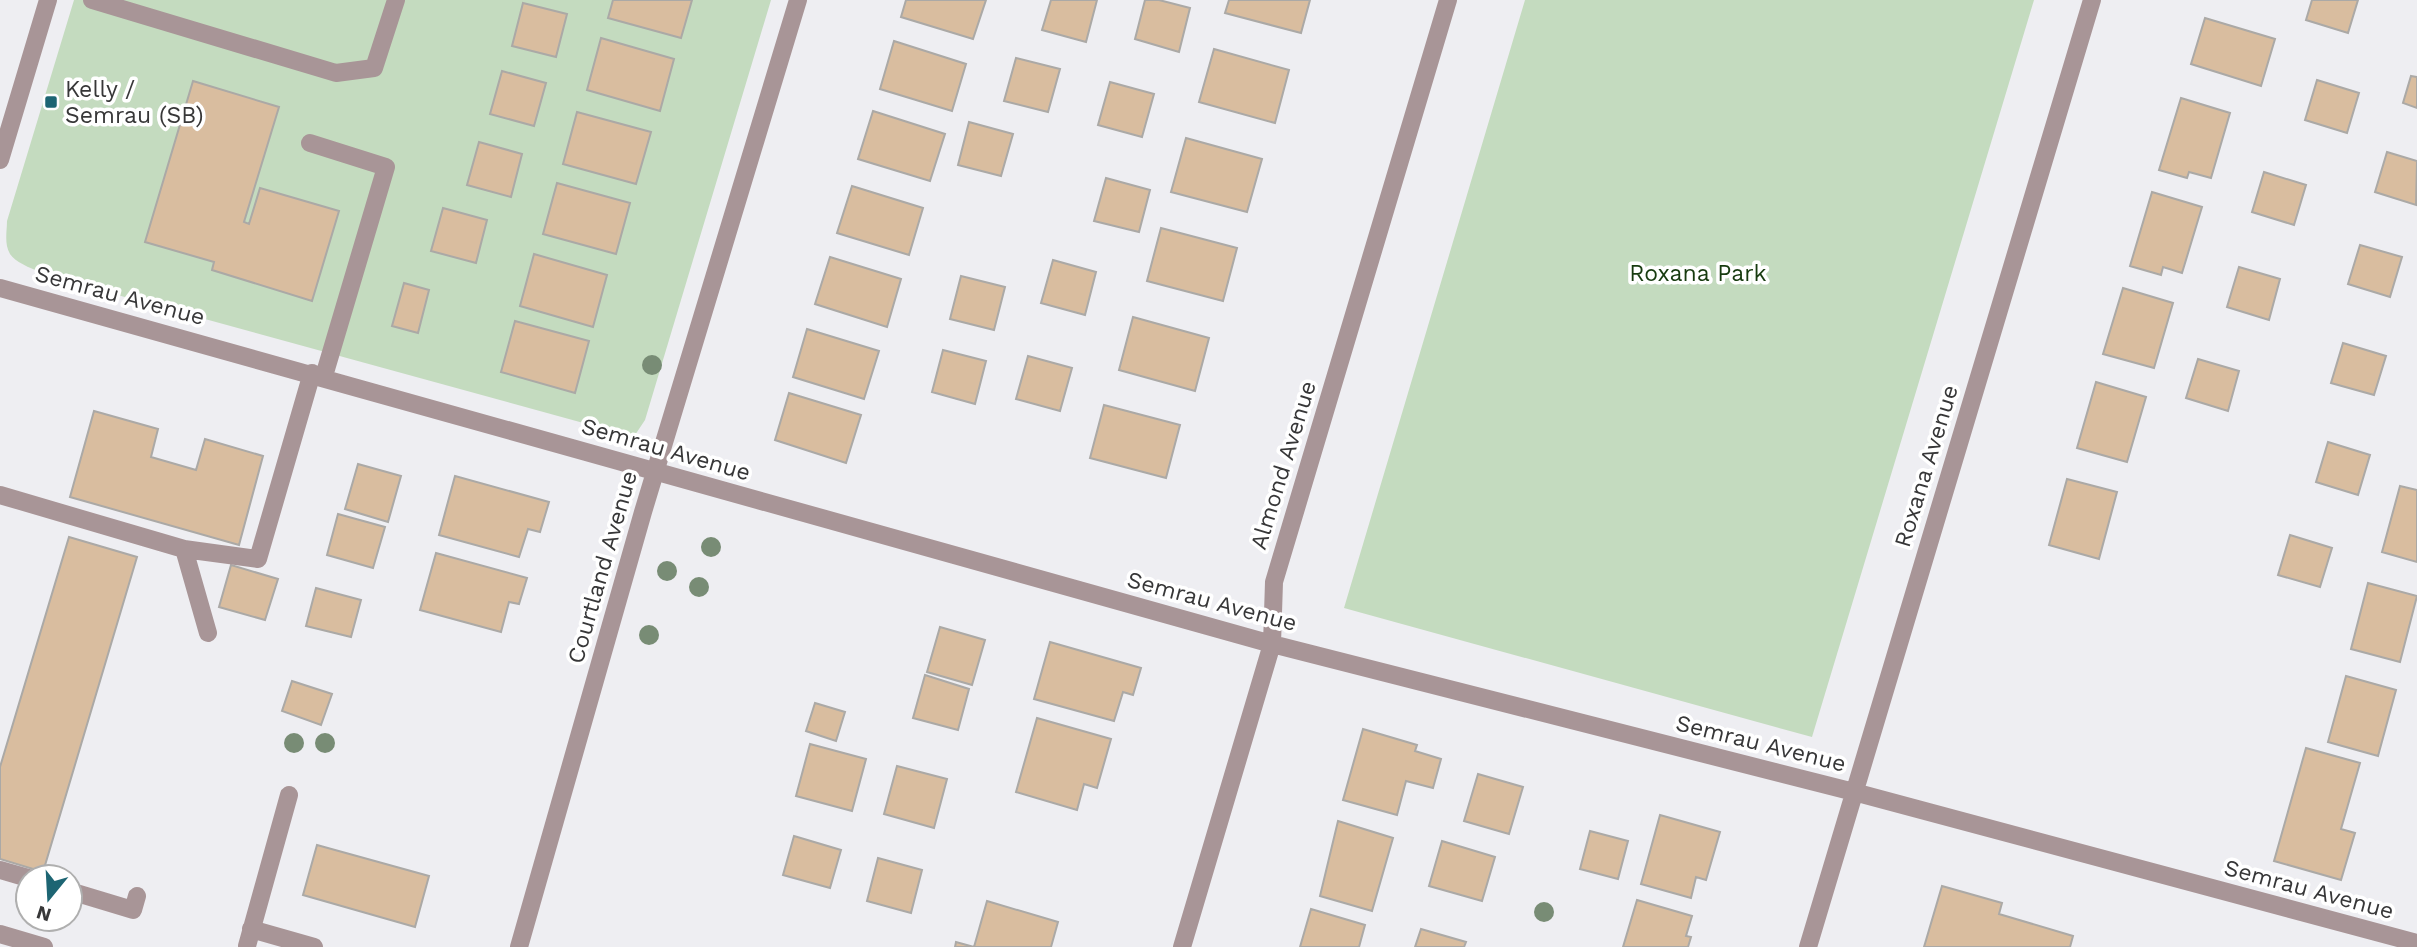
<svg xmlns="http://www.w3.org/2000/svg" width="2417" height="947" font-family="'Work Sans',sans-serif">
<style>
.green{fill:#c4dbbf}
.building{fill:#d9bd9f;stroke:#aba9a6;stroke-width:2}
.lines{fill:none;stroke-linecap:round;stroke-linejoin:round}
.minor{stroke:#a89597;stroke-width:18}
.tree{fill:#788c75}
.poi-dot{fill:#1d6573;stroke:#fff;stroke-width:2.5}
.labels{text-anchor:middle;stroke-width:7;stroke-linejoin:round;paint-order:stroke}
.poi-label{font-size:23px;fill:#373738;stroke:#fff;text-anchor:start}
.park-label{font-size:23px;fill:#173b0f;stroke:#fff}
.street-label{font-size:23px;fill:#373738;stroke:#fff}
</style>
<rect width="100%" height="100%" fill="#eeeef2"/>
<!-- green -->
<path class="green" d="M74,0H771L645,420L635,435H627L81,285C64,279 20,269 10,254C4,244 7,231 7,221Z
M1525,0H2034L1812,737L1344,608Z"/>
<!-- building -->
<path class="building" d="M613,0H692L681,38L608,18Z
M906,0H986L973,39L901,17Z
M1051,0H1097L1086,42L1042,30Z
M1145,0H1159L1190,8L1179,52L1135,39Z
M1229,0H1310L1301,33L1225,13Z
M2312,0H2358L2348,33L2306,20Z
M523,3L567,14L556,57L512,46Z
M2205,18L2275,39L2261,86L2191,64Z
M601,38L674,59L660,111L587,90Z
M894,41L966,64L952,111L880,89Z
M1214,49L1289,70L1275,123L1199,102Z
M1016,58L1060,69L1048,112L1004,101Z
M502,71L546,83L534,126L490,114Z
M2411,76L2417,77V108L2403,103Z
M2317,80L2359,93L2347,133L2305,120Z
M193,81L279,107L244,222L249,224L260,188L339,211L312,301L212,270L214,262L145,242Z
M1110,82L1154,94L1142,137L1098,125Z
M2181,98L2230,113L2211,178L2189,172L2187,178L2159,170Z
M873,111L945,134L930,181L858,159Z
M577,112L651,132L636,184L563,164Z
M969,122L1013,134L1001,176L958,165Z
M1186,138L1262,159L1247,212L1171,192Z
M479,142L522,154L511,197L467,185Z
M2387,152L2417,161L2416,205L2375,192Z
M2264,172L2306,185L2294,225L2252,212Z
M1106,178L1150,190L1139,232L1094,221Z
M557,183L630,203L616,254L543,234Z
M852,186L923,208L909,255L837,233Z
M2152,192L2202,207L2182,273L2163,267L2161,275L2130,266Z
M443,208L487,220L476,263L431,251Z
M1161,228L1237,248L1223,301L1147,281Z
M2360,245L2402,257L2390,297L2348,284Z
M534,254L607,275L593,327L520,306Z
M830,257L901,279L887,327L815,304Z
M1053,260L1096,272L1085,315L1041,303Z
M2239,267L2280,279L2269,320L2227,307Z
M961,276L1005,287L994,330L950,319Z
M404,283L429,290L418,333L392,326Z
M2123,288L2173,303L2154,368L2103,354Z
M1133,317L1209,338L1195,391L1119,370Z
M515,321L589,341L575,393L501,372Z
M807,329L879,351L864,399L793,377Z
M2343,343L2386,356L2374,395L2331,383Z
M943,350L986,361L975,404L932,392Z
M1028,356L1072,368L1060,411L1016,399Z
M2198,359L2239,371L2228,411L2186,398Z
M2096,382L2146,397L2127,462L2077,448Z
M789,393L861,415L846,463L775,440Z
M1104,405L1180,425L1166,478L1090,458Z
M94,411L158,429L151,457L196,470L205,439L263,456L239,545L70,497Z
M2328,442L2370,455L2358,495L2316,482Z
M358,464L401,476L388,522L345,509Z
M455,476L549,502L540,532L528,529L519,557L439,535Z
M2067,479L2117,492L2099,559L2049,545Z
M2400,486L2417,490V562L2382,552Z
M338,514L385,527L373,568L327,555Z
M2290,535L2332,548L2320,587L2278,575Z
M69,537L137,557L43,872L0,859V767Z
M436,553L527,578L519,604L509,602L501,632L420,610Z
M231,565L278,579L265,620L219,607Z
M2368,583L2417,596L2400,662L2351,649Z
M316,588L361,600L351,637L306,626Z
M940,627L985,640L972,685L927,672Z
M1050,642L1141,668L1133,695L1123,692L1114,721L1034,699Z
M925,675L969,689L958,730L913,718Z
M2346,676L2396,690L2378,756L2328,742Z
M292,681L332,694L321,725L282,711Z
M815,703L845,712L836,741L806,731Z
M1037,718L1111,739L1097,788L1084,784L1077,810L1016,792Z
M1363,729L1417,745L1415,751L1441,759L1433,788L1406,781L1397,815L1343,800Z
M810,744L866,759L852,811L796,796Z
M2306,748L2360,763L2341,829L2355,833L2341,880L2274,861Z
M897,766L947,779L934,828L884,814Z
M1478,774L1523,787L1509,834L1464,821Z
M1660,815L1720,832L1706,880L1696,877L1691,898L1641,884Z
M1338,821L1393,838L1372,911L1320,896Z
M1590,831L1628,841L1618,879L1580,869Z
M794,836L841,850L830,888L783,875Z
M1442,841L1495,857L1482,901L1429,886Z
M317,845L429,876L415,927L303,895Z
M878,858L922,870L911,913L867,901Z
M1942,886L2002,903L1999,914L2073,936L2070,947H1924Z
M1637,900L1692,916L1686,936L1691,937L1688,947H1623Z
M987,901L1058,922L1051,947H955L956,942L974,947Z
M1311,909L1365,925L1359,947H1300Z
M1421,929L1466,942L1464,947H1415Z"/>
<g class="lines">
<!-- minor -->
<path class="minor" d="M92,0L336,73L374,68L396,0
M310,143L386,167L324,376
M0,160L48,0
M0,288L1272,644L1854,792L2417,943
M0,495L184,549
M208,633L184,549L258,559L312,373
M0,870L28,878
M70,891L133,910L137,896
M251,929L314,947
M0,934L44,947
M247,946L289,795
M519,947L643,512L798,0
M1182,947L1272,644L1274,582L1448,0
M1808,947L2092,0"/>
</g>
<!-- trees -->
<g class="tree">
<circle cx="652" cy="365" r="10"/>
<circle cx="711" cy="547" r="10"/>
<circle cx="667" cy="571" r="10"/>
<circle cx="699" cy="587" r="10"/>
<circle cx="649" cy="635" r="10"/>
<circle cx="294" cy="743" r="10"/>
<circle cx="325" cy="743" r="10"/>
<circle cx="1544" cy="912" r="10"/>
</g>
<!-- markers -->
<rect class="poi-dot" x="44" y="95" width="14" height="14" rx="3.5"/>
<g class="labels">
<!-- poi labels -->
<g class="poi-label">
<text x="65" y="97">Kelly /<tspan x="65" dy="26">Semrau (SB)</tspan></text>
</g>
<!-- park labels -->
<g class="park-label">
<text x="1698" y="281">Roxana Park</text>
</g>
<!-- street labels -->
<g class="street-label">
<text transform="translate(120 295) rotate(15)" y="8">Semrau Avenue</text>
<text transform="translate(666 449) rotate(16)" y="8">Semrau Avenue</text>
<text transform="translate(1283 465) rotate(-73)" y="8">Almond Avenue</text>
<text transform="translate(1926 466) rotate(-73)" y="8">Roxana Avenue</text>
<text transform="translate(602 567) rotate(-74)" y="8">Courtland Avenue</text>
<text transform="translate(1212 601) rotate(15)" y="8">Semrau Avenue</text>
<text transform="translate(1761 743) rotate(14)" y="8">Semrau Avenue</text>
<text transform="translate(2309 889) rotate(15)" y="8">Semrau Avenue</text>
</g>
</g>
<!-- north arrow -->
<g transform="translate(49 898) rotate(198)"><circle r="33" fill="#ffffff" stroke="#afafaf" stroke-width="2"/>
<path d="M0-5L12 26L0 18L-12 26Z" fill="#1d6573"/>
<text y="-10" font-size="19" font-weight="bold" text-anchor="middle" fill="#373738">N</text>
</g>
</svg>
